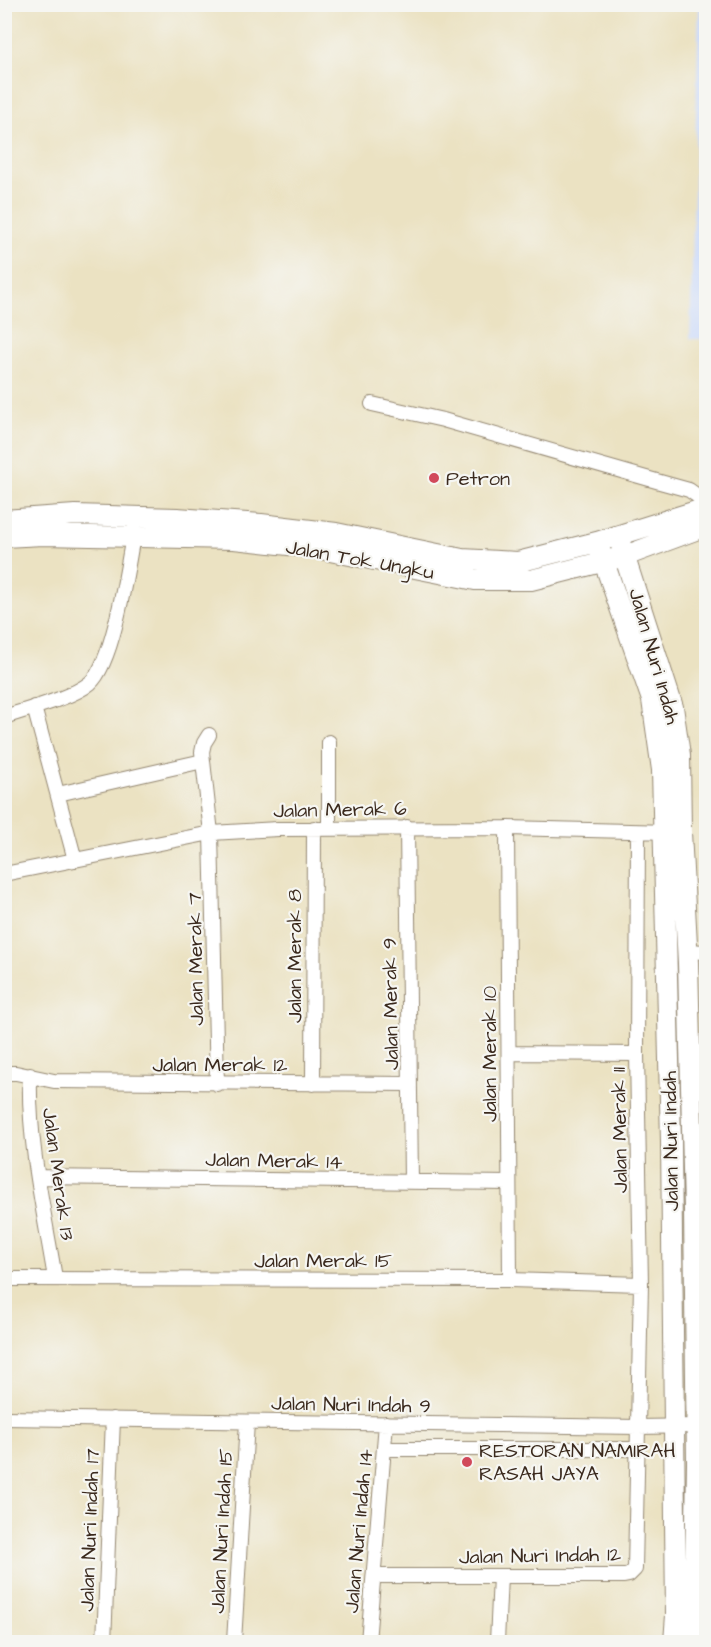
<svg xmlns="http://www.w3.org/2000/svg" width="711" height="1647" font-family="'Architects Daughter',sans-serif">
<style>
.built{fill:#cddbfa}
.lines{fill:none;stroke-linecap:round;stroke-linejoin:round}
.street-casing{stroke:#938670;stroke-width:16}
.secondary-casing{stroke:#938670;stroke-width:22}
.street{stroke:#fff;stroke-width:14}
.secondary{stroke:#fff;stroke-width:20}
.poi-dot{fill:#d1495b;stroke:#f6f6f2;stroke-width:2}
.labels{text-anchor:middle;stroke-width:4.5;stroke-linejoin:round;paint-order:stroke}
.poi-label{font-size:20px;fill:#3b2a1e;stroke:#f6f6f2;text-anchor:start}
.street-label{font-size:20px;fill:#3b2a1e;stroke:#f6f6f2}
</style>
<rect width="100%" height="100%" fill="#f6f6f2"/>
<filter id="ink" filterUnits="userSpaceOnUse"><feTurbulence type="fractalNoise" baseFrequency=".0167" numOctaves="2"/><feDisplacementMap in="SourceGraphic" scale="12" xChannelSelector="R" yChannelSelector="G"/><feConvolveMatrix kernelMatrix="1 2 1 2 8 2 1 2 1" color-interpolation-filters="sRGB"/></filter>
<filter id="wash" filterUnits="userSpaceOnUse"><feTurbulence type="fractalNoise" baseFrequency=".008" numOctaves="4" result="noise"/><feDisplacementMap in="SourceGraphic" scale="24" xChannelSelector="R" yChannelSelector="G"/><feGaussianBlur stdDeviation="1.35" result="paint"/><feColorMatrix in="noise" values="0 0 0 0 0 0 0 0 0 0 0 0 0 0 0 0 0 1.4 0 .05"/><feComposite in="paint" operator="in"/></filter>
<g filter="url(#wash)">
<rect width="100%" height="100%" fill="#ebe2c2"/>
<!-- built -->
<path class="built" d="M699,5H706V339H690Z"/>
</g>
<g filter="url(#ink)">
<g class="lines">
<defs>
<path id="street" d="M372,404L443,420L660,482L689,490L706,502
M34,707L75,860
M4,717C28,709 72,698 90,683C114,663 128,563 134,530
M209,735L204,743L202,752L211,833L217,1084
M329,742V827
M58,794L203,761
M407,827L411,1181
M507,828L510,1280
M4,874L211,833L278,829L507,828L670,832
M688,951L706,952
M509,1053L637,1054
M4,1073H16L54,1081L410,1084
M30,1075C28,1143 44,1211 55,1278
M313,1084L314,828
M38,1177L509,1183
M4,1279L510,1280L641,1284
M4,1418L638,1427L697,1426
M384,1449H637
M374,1576H624L629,1575L635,1569L641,1284L637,1054L638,832
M104,1642L113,1419
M234,1642L247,1422
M368,1642L386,1423
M497,1642L500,1576"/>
<path id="secondary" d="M4,520L75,515L177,518L261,524L336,533L462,559L518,562L597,542L706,508
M618,536L673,707L680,755L681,832L688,963L694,1210L697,1463L694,1642
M4,537L43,535L234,539L315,548L475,580H531L625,556L706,526
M597,542L652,700L662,770L671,1142L676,1615L674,1642"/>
</defs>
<!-- street casing -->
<use href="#street" class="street-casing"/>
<!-- secondary casing -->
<use href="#secondary" class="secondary-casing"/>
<!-- street -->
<use href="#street" class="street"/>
<!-- secondary -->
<use href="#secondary" class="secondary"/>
</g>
</g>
<!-- markers -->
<g class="poi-dot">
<circle cx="434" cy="478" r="6"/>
<circle cx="467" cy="1462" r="6"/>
</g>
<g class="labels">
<!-- poi labels -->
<g class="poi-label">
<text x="446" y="485">Petron</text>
<text x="479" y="1457">RESTORAN NAMIRAH<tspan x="479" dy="23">RASAH JAYA</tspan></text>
</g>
<!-- street labels -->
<g class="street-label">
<text transform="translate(360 559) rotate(10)" y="7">Jalan Tok Ungku</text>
<text transform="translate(655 656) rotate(74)" y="7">Jalan Nuri Indah</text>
<text transform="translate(340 809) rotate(-1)" y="7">Jalan Merak 6</text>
<text transform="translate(294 956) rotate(-90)" y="7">Jalan Merak 8</text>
<text transform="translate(195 959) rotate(-91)" y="7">Jalan Merak 7</text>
<text transform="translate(390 1004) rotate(-91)" y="7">Jalan Merak 9</text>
<text transform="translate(489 1054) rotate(-90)" y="7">Jalan Merak 10</text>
<text x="220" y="1071">Jalan Merak 12</text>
<text transform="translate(619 1130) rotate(-91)" y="7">Jalan Merak 11</text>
<text transform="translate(670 1141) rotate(-91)" y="7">Jalan Nuri Indah</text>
<text transform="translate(274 1160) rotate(1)" y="7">Jalan Merak 14</text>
<text transform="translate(59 1174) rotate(82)" y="7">Jalan Merak 13</text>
<text x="323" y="1267">Jalan Merak 15</text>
<text transform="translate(351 1404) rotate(1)" y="7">Jalan Nuri Indah 9</text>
<text transform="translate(89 1530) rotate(-88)" y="7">Jalan Nuri Indah 17</text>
<text transform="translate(221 1531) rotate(-87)" y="7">Jalan Nuri Indah 15</text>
<text transform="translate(358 1531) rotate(-85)" y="7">Jalan Nuri Indah 14</text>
<text transform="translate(540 1555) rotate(-1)" y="7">Jalan Nuri Indah 12</text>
</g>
</g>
<!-- margin -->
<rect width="711" height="1647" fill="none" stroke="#f6f6f2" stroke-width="24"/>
</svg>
